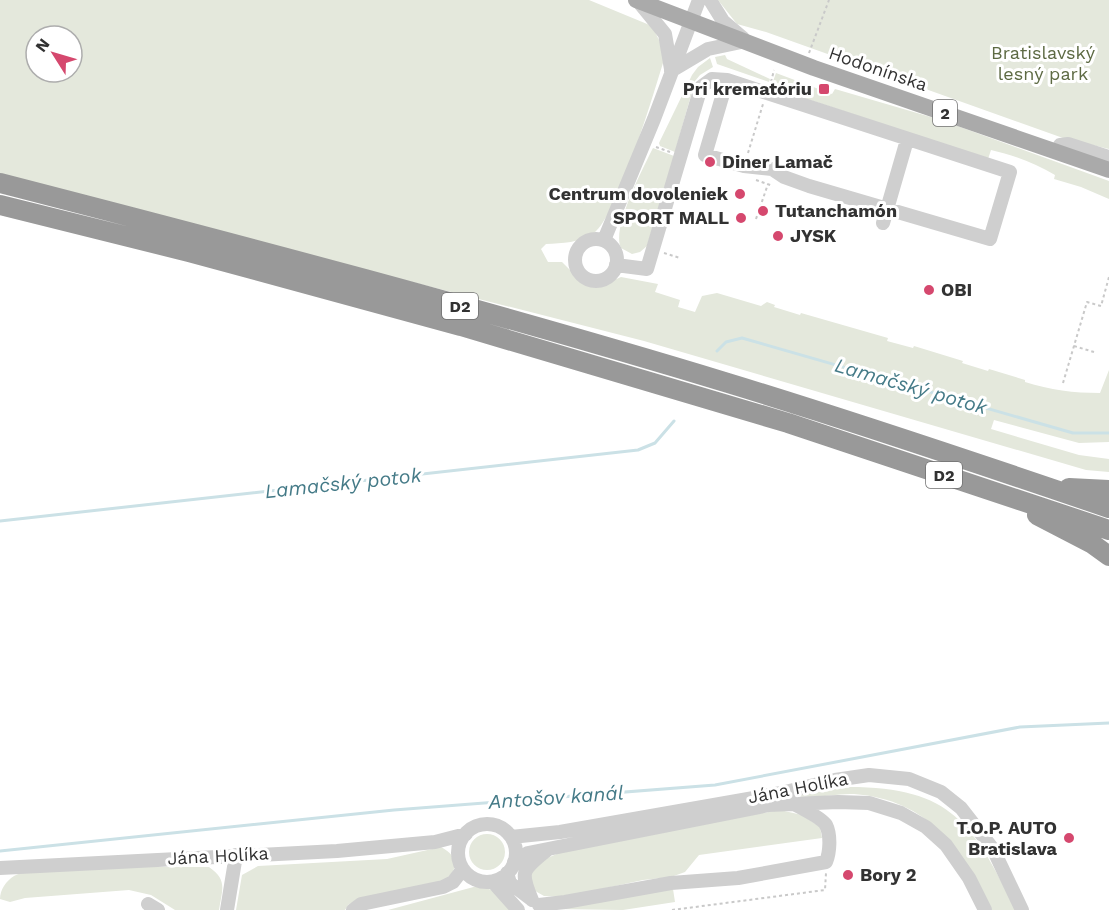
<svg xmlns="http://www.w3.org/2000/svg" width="1109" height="910" font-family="'Work Sans',sans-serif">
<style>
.green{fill:#e4e8dc;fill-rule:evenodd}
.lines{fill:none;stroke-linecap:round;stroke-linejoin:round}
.stream{stroke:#cbe1e6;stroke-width:3}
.path{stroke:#c9c9c9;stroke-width:2;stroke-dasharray:3 3;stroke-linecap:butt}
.minor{stroke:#cfcfcf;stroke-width:14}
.major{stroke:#aaa;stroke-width:16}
.highway{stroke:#999;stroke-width:20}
.poi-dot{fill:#d5486e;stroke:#fff;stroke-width:2}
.labels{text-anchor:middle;stroke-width:6;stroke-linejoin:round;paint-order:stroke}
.shield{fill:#fff;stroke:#707070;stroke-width:1.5}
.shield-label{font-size:16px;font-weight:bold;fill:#323232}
.park-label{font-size:18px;fill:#5d6a43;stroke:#fff}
.street-label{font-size:18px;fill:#323232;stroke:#fff}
.poi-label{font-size:18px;font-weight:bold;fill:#323232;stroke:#fff;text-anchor:start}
.water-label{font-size:20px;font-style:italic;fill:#447a87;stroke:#fff}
</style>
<rect width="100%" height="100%" fill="#fff"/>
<!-- green -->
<path class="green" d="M0,0H589L652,26L664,50L663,63C653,95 618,215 594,233C580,243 562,243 546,244L541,249L548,262H562L581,281L591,286L603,285L621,277L658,284L655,292L680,300L678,307L695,312L702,296L717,293L761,306L767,302L775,305L774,307L800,315L801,313L888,338L887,341L913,348L914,346L963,361L962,363L988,371L989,369L1025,380V382C1050,390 1074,393 1100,393L1109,370V442L1079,443L994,420L991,429L1079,455L1109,459V472L1086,470L644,341L0,177ZM36,36H72V72H36Z
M718,0H1109V149L1063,138L766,32L737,24Z
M725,55L727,59L770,79L769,82L717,64L715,57Z
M710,58L713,67L700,75L695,81L675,152L660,146L659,143L692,75L698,67Z
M776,73L832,94L835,89L941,120L1109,181V199L1081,187L1054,179L1055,175C1035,163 1013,155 991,150L988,159L771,87Z
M653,148L674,156L647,246L640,252L632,254L621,248C611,229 643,168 653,148Z
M849,787C952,787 973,824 1016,910H992C961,848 929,800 854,794C835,793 812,800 794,795Z
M780,810L802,815L820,827L822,838L699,855L685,872L671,877L643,880L564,897L544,896L530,888V873L545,859L566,850L625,837Z
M469 852a18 18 0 1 1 36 0a18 18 0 1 1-36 0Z
M441,847C461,858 458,871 441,883L349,904L345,910H236L242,875L258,866L387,859Z
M109,867H209C228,880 222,890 219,910H175L151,895L129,890L25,898L10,902L0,899C0,890 6,881 14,876C28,868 89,868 109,867Z
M481,885L493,891L510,910H388Z
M673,889L675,902L623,910L554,909Z"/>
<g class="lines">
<!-- stream -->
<path class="stream" d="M717,351L726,342L742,338L1073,433H1109
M0,521L638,450L655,443L674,421
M0,851L394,810L715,785L1020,727L1109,723"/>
<!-- path -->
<path class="path" d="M809,53L829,0
M771,82L774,70
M656,147L670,152
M748,153L763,104
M756,180L773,186
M756,219L768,184
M664,253L680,258
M1074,346L1094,352
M1063,383L1087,302L1101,306L1109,277
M672,910L825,890L826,873"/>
<!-- minor -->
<path class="minor" d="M710,0L723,21L743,38
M638,1L665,34L671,69
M671,71L708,49L746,41
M1060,145L1068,144L1109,157
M883,223L907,140
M575 260a21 21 0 1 1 42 0a21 21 0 1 1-42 0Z
M604,240L654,119L699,0
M616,265L647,269L701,87L712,79L727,80L1010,172L990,239L809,186L784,177L772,169L744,166L705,155L727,80
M458 853a29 29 0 1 1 58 0a29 29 0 1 1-58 0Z
M511,837L560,832L781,793L835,780L869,775L909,779L941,792L961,808L993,849L1022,910
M514,862L528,853L769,805L838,802L869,803L901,813L926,827L946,845L969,878L985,910
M0,868L337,851L435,842L466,834
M507,873L510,883L531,899
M493,882L518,910
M532,900C519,870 523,870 547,850
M148,904L158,910
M539,905L565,902L671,883L738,878L826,862C830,852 831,835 826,825C822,818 801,808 794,804
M227,910L236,855
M353,910L361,904L443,887L453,882L463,869"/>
<!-- major -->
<path class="major" d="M636,0L814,68L1109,170"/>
<!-- highway -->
<path class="highway" d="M0,183C244,246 488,310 728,383C856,422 983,465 1109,508
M0,205L189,252L461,326L788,423L1109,530
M1069,488L1109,490
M1037,515L1091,543L1109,556"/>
</g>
<!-- markers -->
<g class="poi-dot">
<rect x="818" y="83" width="12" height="12" rx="3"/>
<circle cx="710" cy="162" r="6"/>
<circle cx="740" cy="194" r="6"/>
<circle cx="763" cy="211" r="6"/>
<circle cx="741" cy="218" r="6"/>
<circle cx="778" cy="236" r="6"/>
<circle cx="929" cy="290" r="6"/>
<circle cx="1069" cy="838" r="6"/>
<circle cx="848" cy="875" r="6"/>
</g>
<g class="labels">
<!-- shield labels -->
<g class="shield">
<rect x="933" y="100" width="24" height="26" rx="4.5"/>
<rect x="442" y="293" width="36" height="26" rx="4.5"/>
<rect x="926" y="462" width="36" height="26" rx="4.5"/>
</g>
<g class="shield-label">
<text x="945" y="119">2</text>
<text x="460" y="312">D2</text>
<text x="944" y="481">D2</text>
</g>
<!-- park labels -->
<g class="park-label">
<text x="1043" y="59">Bratislavský<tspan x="1043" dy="21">lesný park</tspan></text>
</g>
<!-- street labels -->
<g class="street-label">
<text transform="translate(878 69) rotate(19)" y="6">Hodonínska</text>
<text transform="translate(798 788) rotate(-11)" y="6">Jána Holíka</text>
<text transform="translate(218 856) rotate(-3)" y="6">Jána Holíka</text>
</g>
<!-- poi labels -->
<g class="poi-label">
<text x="812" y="95" text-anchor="end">Pri krematóriu</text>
<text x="722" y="168">Diner Lamač</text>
<text x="728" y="200" text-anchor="end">Centrum dovoleniek</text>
<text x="775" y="217">Tutanchamón</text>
<text x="729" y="224" text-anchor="end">SPORT MALL</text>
<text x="790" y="242">JYSK</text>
<text x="941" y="296">OBI</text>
<text x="1057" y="834" text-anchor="end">T.O.P. AUTO<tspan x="1057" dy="21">Bratislava</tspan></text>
<text x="860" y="881">Bory 2</text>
</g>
<!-- water labels -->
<g class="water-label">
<text transform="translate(911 386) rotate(16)" y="7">Lamačský potok</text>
<text transform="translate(343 483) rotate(-6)" y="7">Lamačský potok</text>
<text transform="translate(556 797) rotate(-4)" y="7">Antošov kanál</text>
</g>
</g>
<!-- north arrow -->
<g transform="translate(54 54) rotate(307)"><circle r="28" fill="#ffffff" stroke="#adadad" stroke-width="1.5"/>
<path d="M0-4.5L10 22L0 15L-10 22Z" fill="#d5486e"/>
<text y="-9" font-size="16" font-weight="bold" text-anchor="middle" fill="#323232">N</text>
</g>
</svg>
